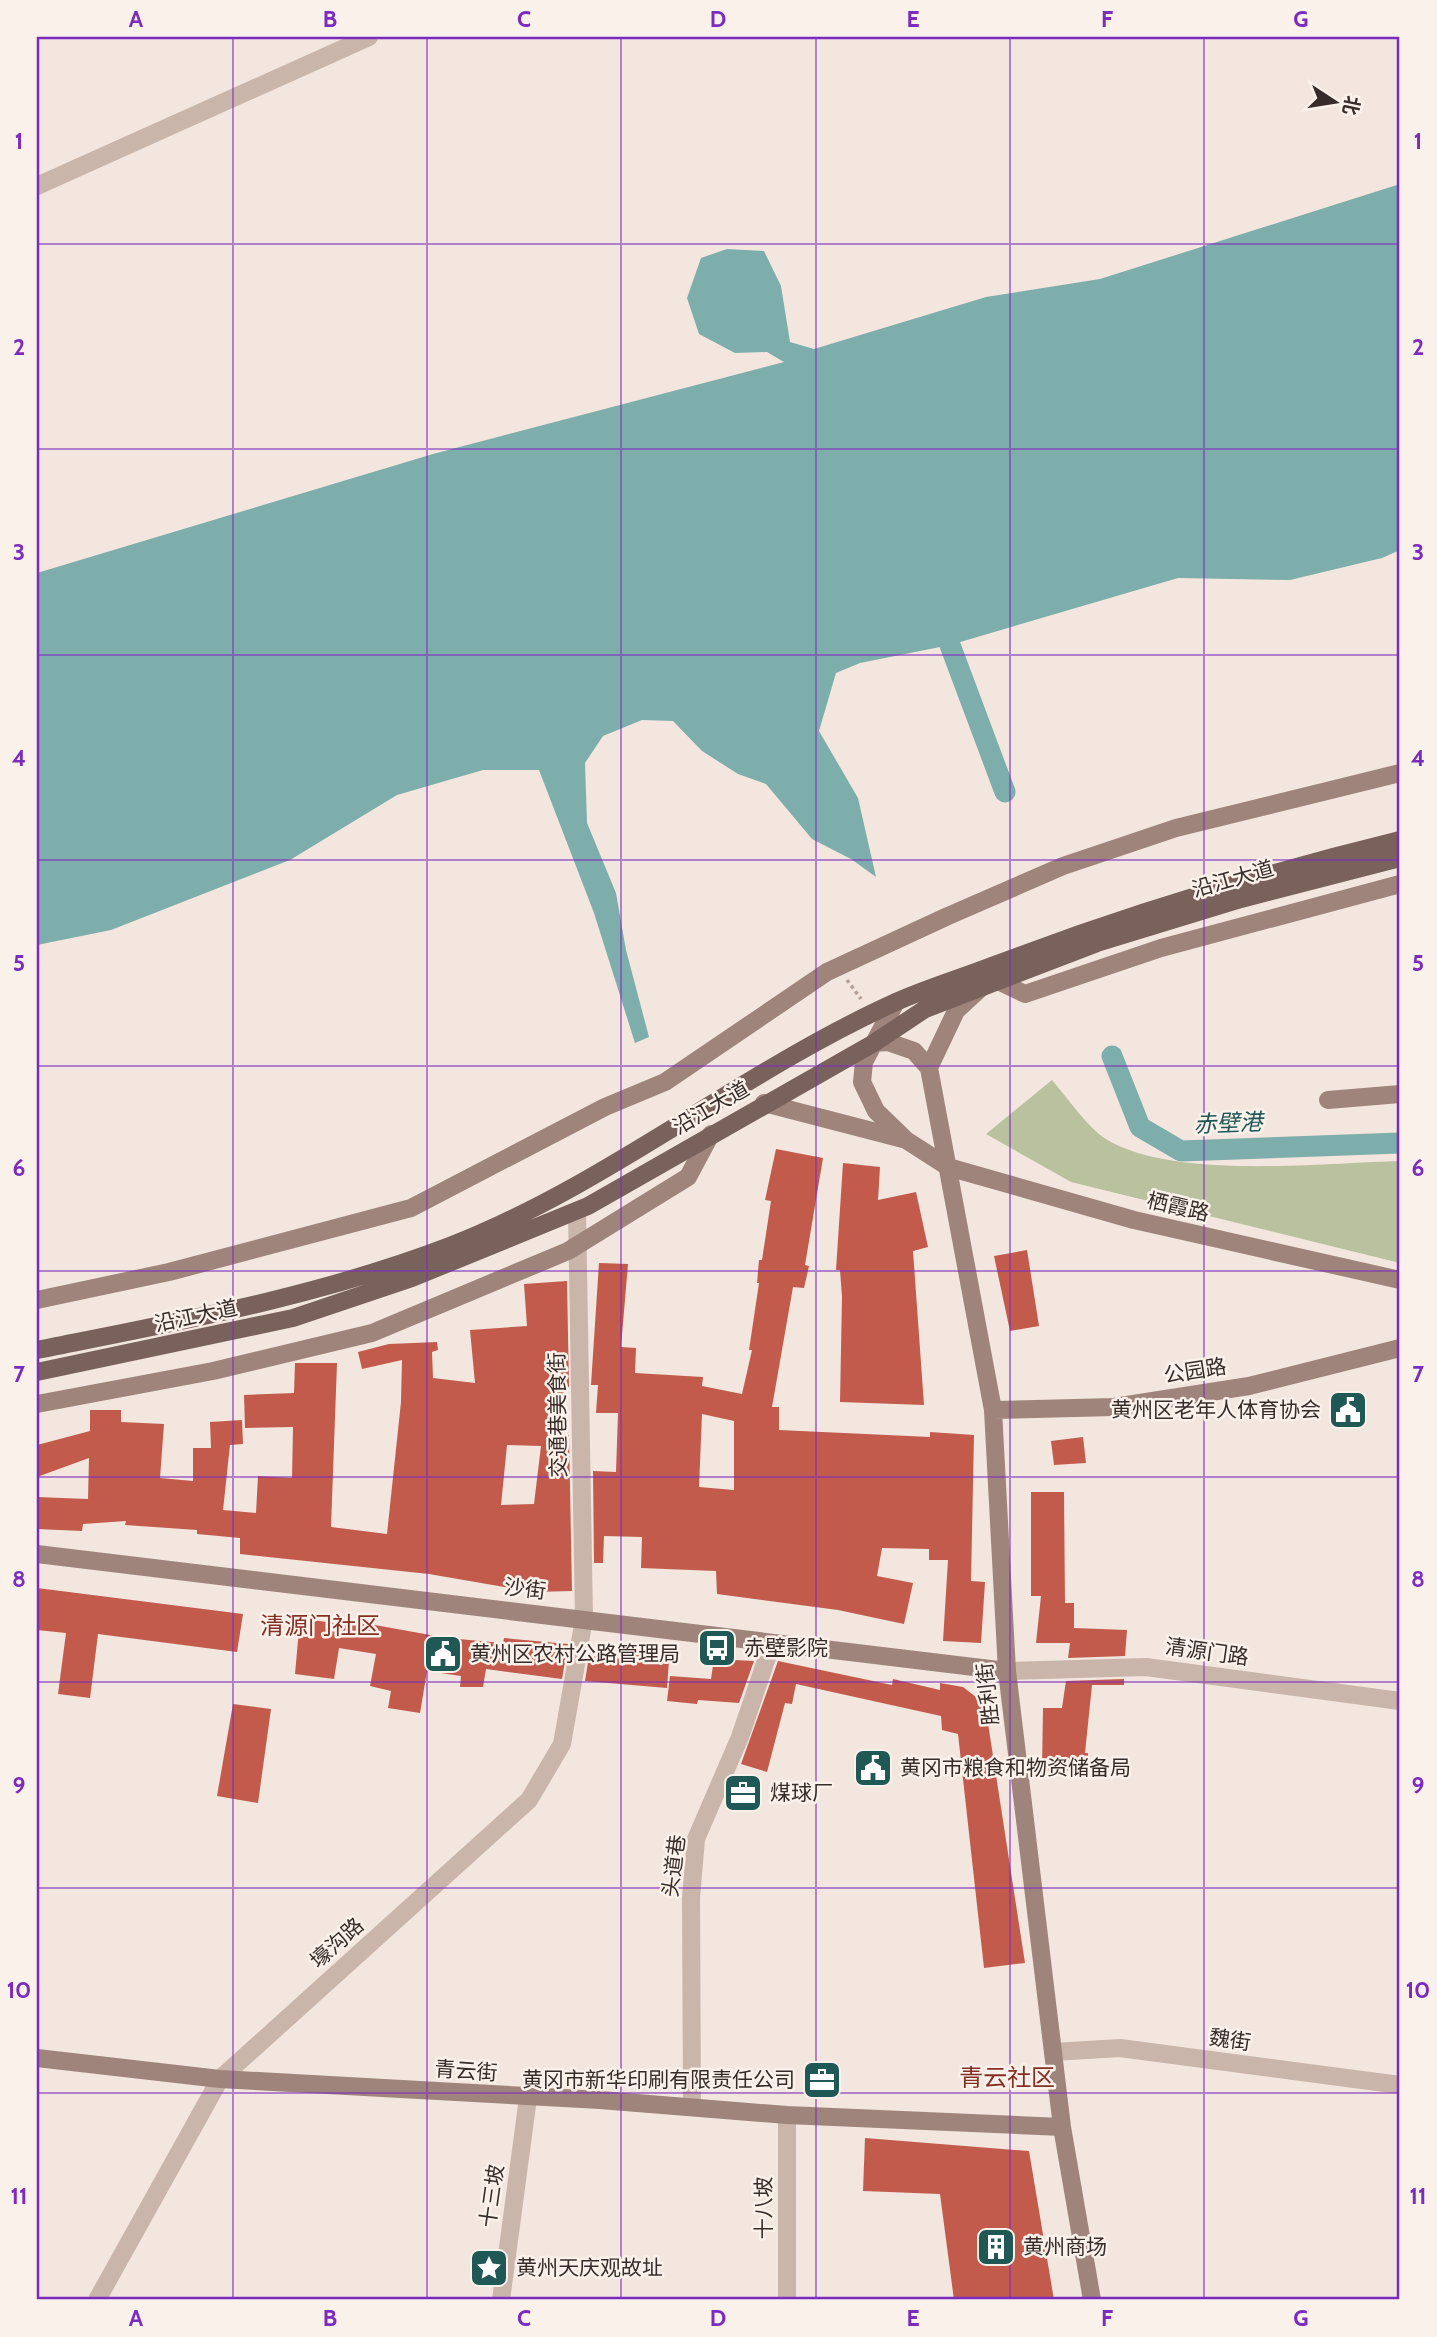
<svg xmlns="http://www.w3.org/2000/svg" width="1437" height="2337" font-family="Cabin,'Noto Sans SC',sans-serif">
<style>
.green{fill:#b9c19e}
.water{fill:#7eaeab}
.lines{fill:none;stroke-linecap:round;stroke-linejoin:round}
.canal{stroke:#7eaeab;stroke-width:21}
.building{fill:#c25b4c;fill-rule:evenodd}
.path{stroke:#b69f94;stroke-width:3.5;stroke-dasharray:3.5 3.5;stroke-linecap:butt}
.street{stroke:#cab5aa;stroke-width:18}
.secondary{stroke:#9e847b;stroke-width:18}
.primary{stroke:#79625b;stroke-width:18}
.grid{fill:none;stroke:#7b2cbf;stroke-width:2;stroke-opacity:0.55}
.labels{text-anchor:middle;stroke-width:5;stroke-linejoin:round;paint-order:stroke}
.street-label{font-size:21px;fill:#372c29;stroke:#f9f1ea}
.poi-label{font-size:21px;fill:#372c29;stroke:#f9f1ea;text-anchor:start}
.water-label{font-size:23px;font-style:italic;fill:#205855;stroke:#f9f1ea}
.quarter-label{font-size:24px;fill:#843025;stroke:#f9f1ea}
.neatline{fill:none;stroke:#7b2cbf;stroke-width:2.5}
.grid-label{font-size:23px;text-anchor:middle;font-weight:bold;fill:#7b2cbf}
</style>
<rect width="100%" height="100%" fill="#f2e6de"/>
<!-- green -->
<path class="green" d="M1052,1080C1066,1096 1088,1128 1106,1139C1172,1180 1321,1163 1400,1161V1263L1071,1182L986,1134Z"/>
<!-- water -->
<path class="water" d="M1400,184V550L1382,558L1290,580L1178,578L950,645L860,663L836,673L819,731L858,798L876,877L851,859L812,839L766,784L738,774L702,751L673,721L642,720L603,736L585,763L587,823L616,893L626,950L649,1037L635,1043L594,913L539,770H483L397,795L290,860L111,930L37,945V573L433,454L784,362L767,352L735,353L699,334L687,298L701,258L727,249L764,251L781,286L790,342L814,349L986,297L1100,279Z"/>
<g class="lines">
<!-- canal -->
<path class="canal" d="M950,645L1005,792
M1112,1056L1140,1127L1181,1151L1400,1143"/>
</g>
<!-- building -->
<path class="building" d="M776,1149L823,1158L805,1265L809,1266L804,1288L793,1287L772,1407H779V1430L930,1437V1432L974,1435L971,1581L985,1582L981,1643L943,1641L948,1560H929V1549L882,1548L877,1576L913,1583L904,1624L838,1610L717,1594L716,1571L641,1568L642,1537L604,1536L603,1563H594L593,1471L616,1472L618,1413H596L598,1385H591L599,1263L628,1264L621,1347L636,1348L635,1373L703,1377L702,1386L742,1394L752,1350H749L759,1283H757L759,1260H762L771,1201L765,1200ZM702,1414L734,1421V1490L699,1487Z
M843,1163L880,1167L878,1200L916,1192L928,1247L913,1251L924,1405L840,1402L842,1297L840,1270H836Z
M1027,1250L1039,1326L1010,1331L994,1256Z
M567,1281L569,1387H565L562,1435H569L572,1591L533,1592L429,1574L240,1554V1538L197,1534V1530L125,1525L126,1521L83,1524L82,1531L37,1529V1497L88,1499L89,1458L37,1477V1445L90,1431V1410H121V1422L164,1424L160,1478L193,1481V1448H211L210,1422L242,1420L243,1444L230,1445L223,1510L256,1513L258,1476L292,1478L293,1427L245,1428L244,1395L294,1393L295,1363H337L331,1527L387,1534L401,1402L402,1360L362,1369L358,1352L389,1344L437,1342L438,1350L432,1352L433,1378L475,1383L470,1330L527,1326L524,1284ZM507,1445L541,1446L534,1504L501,1505Z
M1083,1437L1086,1463L1054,1465L1051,1441Z
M1031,1492H1064L1065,1603H1074V1628L1127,1630L1125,1656L1068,1658L1070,1643H1036L1041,1596H1031Z
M37,1588L243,1614L237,1652L98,1634L90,1698L58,1694L66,1633L37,1630Z
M300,1618L346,1625L347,1620L447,1638L503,1643L504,1638L568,1644L562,1679L486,1669L483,1687H460L461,1676L427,1671L420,1713L388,1708L391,1691L370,1686L376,1654L339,1648L334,1679L295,1674Z
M715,1652L736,1654L735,1660L754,1661L739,1703L698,1700L697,1704L667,1701L670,1676L711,1679Z
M636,1655L669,1660L667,1688L585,1681L589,1656L635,1660Z
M778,1661L892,1685L893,1679L940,1690V1683L963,1687L985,1704L1025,1963L984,1968L958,1734L942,1730L941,1716L796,1684L792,1704L785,1703L767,1772L741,1764Z
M1124,1679V1685H1092L1085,1753H1088V1770L1042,1771L1043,1708H1062L1066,1681Z
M233,1704L271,1709L258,1803L217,1796Z
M865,2138L1029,2151L1054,2300H954L940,2194L863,2191Z"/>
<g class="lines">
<!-- path -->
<path class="path" d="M847,980L861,999"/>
<!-- street -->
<path class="street" d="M37,186L369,37
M1007,1671L1146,1667L1400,1701
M1053,2052L1120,2048L1400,2085
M692,2107L691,1898L696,1839L740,1737L772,1643
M787,2115V2300
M97,2300L220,2079L529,1800L562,1744L584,1619L577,1211
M501,2300L528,2098"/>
<!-- secondary -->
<path class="secondary" d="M998,981L1025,994L1161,948L1400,884
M874,1043L896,1002
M929,1068L956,1011L982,987
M1328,1100L1400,1094
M764,1103L903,1139
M37,1300L169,1272L411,1208L605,1107L665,1082L827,972L948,916L1063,866L1176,828L1400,773
M37,1404L213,1371L372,1333L568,1251L688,1177L711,1134
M993,1410L1114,1407L1249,1386L1400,1348
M37,1554L1007,1671
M37,2058L220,2079L600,2100L787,2115L1062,2127
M1092,2300L1062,2127L1007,1671L993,1410L929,1068L914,1051L888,1042L874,1043L864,1062L862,1082L876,1111L906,1140L948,1167L1134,1220L1400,1280"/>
<!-- primary -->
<path class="primary" d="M37,1350C176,1322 317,1297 450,1246C609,1184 741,1072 896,1002C927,988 961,978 992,966C1126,915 1261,874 1400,840
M37,1372L293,1318L412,1278L588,1206L874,1043L925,1009L1097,943L1241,899L1400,858"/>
</g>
<!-- grid -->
<path class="grid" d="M233,37V2300M427,37V2300M621,37V2300M816,37V2300M1010,37V2300M1204,37V2300M37,244H1400M37,449H1400M37,655H1400M37,860H1400M37,1066H1400M37,1271H1400M37,1477H1400M37,1682H1400M37,1888H1400M37,2093H1400"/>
<!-- icons -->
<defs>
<symbol id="civic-square" viewBox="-11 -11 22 22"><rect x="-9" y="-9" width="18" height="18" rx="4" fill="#205855" stroke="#f9f1ea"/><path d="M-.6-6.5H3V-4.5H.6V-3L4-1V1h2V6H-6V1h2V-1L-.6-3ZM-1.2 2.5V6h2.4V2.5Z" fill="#fff"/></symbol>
<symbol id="bus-square" viewBox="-11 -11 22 22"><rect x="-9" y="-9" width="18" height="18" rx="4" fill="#205855" stroke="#f9f1ea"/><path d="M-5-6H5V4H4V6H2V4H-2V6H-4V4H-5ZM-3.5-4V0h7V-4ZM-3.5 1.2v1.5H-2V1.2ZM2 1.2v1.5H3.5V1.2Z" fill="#fff"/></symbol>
<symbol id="office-square" viewBox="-11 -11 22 22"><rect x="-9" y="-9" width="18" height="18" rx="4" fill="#205855" stroke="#f9f1ea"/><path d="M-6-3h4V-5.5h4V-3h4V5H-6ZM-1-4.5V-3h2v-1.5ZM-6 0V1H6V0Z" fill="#fff"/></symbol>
<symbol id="building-square" viewBox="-11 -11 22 22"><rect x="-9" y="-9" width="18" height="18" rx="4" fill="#205855" stroke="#f9f1ea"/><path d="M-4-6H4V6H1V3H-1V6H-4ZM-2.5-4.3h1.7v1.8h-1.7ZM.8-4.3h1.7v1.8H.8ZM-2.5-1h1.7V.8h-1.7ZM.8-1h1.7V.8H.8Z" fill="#fff"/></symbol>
<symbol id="sight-square" viewBox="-11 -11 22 22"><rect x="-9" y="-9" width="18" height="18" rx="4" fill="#205855" stroke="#f9f1ea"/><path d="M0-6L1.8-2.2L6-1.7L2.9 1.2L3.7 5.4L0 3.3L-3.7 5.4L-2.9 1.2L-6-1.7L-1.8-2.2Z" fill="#fff"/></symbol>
</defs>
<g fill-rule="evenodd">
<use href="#civic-square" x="1326" y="1388" width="44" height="44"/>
<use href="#bus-square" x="695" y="1626" width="44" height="44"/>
<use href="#civic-square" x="421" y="1632" width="44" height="44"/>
<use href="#civic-square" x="851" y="1746" width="44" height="44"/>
<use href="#office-square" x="721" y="1771" width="44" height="44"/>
<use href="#office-square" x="800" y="2058" width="44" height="44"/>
<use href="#building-square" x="974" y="2225" width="44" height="44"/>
<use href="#sight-square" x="467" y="2246" width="44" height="44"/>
</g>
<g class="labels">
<!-- street labels -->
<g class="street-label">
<text transform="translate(1233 879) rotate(-16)" y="7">沿江大道</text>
<text transform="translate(711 1108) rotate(-30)" y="7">沿江大道</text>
<text transform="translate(1178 1207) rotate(13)" y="7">栖霞路</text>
<text transform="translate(196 1316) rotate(-12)" y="7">沿江大道</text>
<text transform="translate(1195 1371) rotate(-9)" y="7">公园路</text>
<text transform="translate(558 1415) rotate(-91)" y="7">交通巷美食街</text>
<text transform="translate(525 1589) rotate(7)" y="7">沙街</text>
<text transform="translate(1207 1652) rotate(8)" y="7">清源门路</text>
<text transform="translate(988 1694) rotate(-96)" y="7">胜利街</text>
<text transform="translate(674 1866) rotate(-83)" y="7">头道巷</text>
<text transform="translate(337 1943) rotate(-42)" y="7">壕沟路</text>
<text transform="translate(1230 2040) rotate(8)" y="7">魏街</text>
<text transform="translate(466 2071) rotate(4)" y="7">青云街</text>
<text transform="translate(492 2196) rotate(-82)" y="7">十三坡</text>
<text transform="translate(764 2208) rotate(-90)" y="7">十八坡</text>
</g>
<!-- poi labels -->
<g class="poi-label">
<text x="1321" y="1417" text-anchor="end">黄州区老年人体育协会</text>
<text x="744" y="1655">赤壁影院</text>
<text x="470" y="1661">黄州区农村公路管理局</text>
<text x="900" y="1775">黄冈市粮食和物资储备局</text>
<text x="770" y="1800">煤球厂</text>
<text x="795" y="2087" text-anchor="end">黄冈市新华印刷有限责任公司</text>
<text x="1023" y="2254">黄州商场</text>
<text x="516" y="2275">黄州天庆观故址</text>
</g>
<!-- water labels -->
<g class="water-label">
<text transform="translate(1228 1123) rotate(-2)" y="8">赤壁港</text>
</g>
<!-- quarter labels -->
<g class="quarter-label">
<text x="320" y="1634">清源门社区</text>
<text x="1007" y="2086">青云社区</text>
</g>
</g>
<!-- border -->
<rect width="1437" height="2337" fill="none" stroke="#f9f1ea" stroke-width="77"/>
<!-- north arrow -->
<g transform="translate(1335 102) rotate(102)" stroke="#f9f1ea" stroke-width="5" paint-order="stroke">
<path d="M0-5L12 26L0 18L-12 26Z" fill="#372c29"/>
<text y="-10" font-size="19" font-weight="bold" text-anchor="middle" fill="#372c29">北</text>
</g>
<rect x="38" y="38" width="1360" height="2260" class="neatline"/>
<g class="grid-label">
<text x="136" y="27">A</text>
<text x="330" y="27">B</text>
<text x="524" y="27">C</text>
<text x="718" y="27">D</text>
<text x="913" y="27">E</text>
<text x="1107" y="27">F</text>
<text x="1301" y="27">G</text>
<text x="19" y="149">1</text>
<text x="1418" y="149">1</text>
<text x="19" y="355">2</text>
<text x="1418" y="355">2</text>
<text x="19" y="560">3</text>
<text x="1418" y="560">3</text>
<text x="19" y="766">4</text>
<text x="1418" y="766">4</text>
<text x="19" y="971">5</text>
<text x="1418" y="971">5</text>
<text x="19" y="1176">6</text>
<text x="1418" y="1176">6</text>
<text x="19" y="1382">7</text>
<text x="1418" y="1382">7</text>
<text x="19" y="1587">8</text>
<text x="1418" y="1587">8</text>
<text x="19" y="1793">9</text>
<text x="1418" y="1793">9</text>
<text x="19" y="1998">10</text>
<text x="1418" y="1998">10</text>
<text x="19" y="2204">11</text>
<text x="1418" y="2204">11</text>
<text x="136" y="2326">A</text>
<text x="330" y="2326">B</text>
<text x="524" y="2326">C</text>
<text x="718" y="2326">D</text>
<text x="913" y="2326">E</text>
<text x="1107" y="2326">F</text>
<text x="1301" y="2326">G</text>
</g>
</svg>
